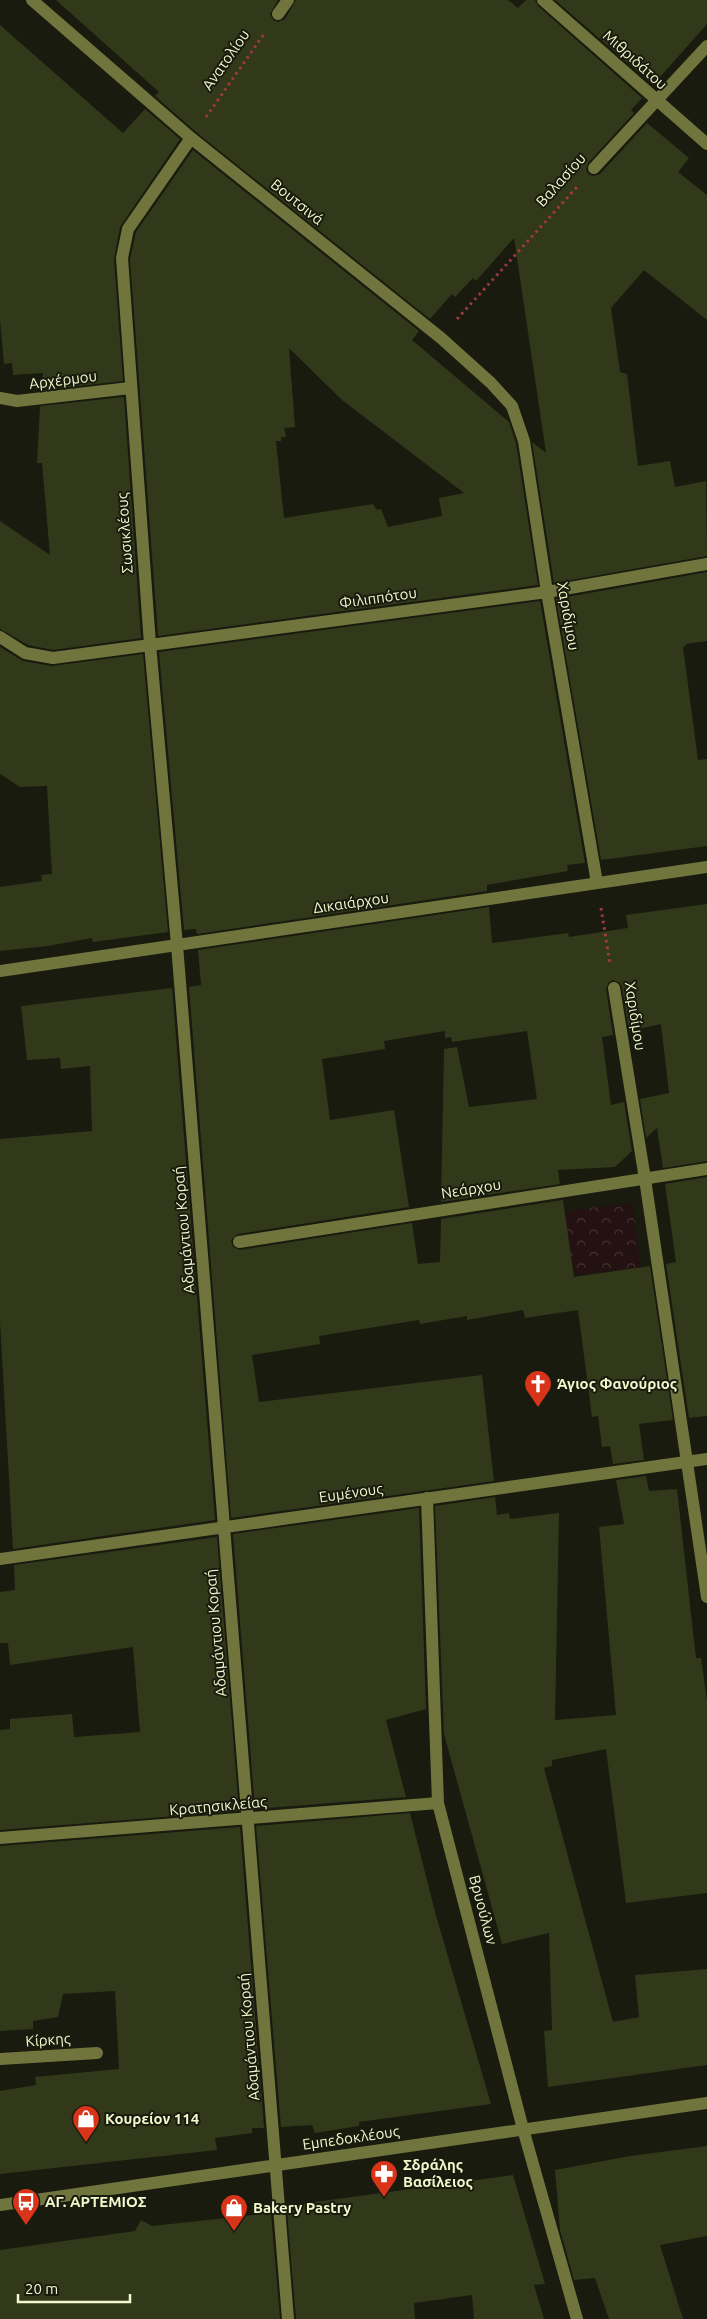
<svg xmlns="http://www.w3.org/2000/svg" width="707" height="2319" font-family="Ubuntu,sans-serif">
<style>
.forest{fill:url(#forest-crowns)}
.building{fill:#32391b;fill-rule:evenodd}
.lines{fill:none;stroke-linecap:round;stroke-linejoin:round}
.path{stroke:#a03a3d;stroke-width:3;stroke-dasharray:2.5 4;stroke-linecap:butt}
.minor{stroke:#70743d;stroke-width:12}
.labels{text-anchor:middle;stroke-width:4;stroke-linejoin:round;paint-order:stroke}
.street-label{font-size:15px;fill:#f2f9cd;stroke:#181b0d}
.poi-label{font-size:15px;font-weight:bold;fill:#f2f9cd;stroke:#181b0d;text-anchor:start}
</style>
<defs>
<pattern id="forest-crowns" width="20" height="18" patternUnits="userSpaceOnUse" patternTransform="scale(1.25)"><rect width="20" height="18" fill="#241111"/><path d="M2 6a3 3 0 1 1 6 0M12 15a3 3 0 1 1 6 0" fill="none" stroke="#443432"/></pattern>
</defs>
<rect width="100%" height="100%" fill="#181b0d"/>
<!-- forest -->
<path class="forest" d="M632,1202L641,1267L573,1276L564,1212Z"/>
<!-- building -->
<path class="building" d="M56,0H278L270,14L273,20L278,22L285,19L296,0H508L518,8L526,0H535L538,6L642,98L631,110L634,113L588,163L586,170L588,174L593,176L600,174L647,123L689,158L678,172L707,195V320L644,270L611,308L620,372L627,374L638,466L670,461L675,487L706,481L707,556L554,583L532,442L546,453L514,238L476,281L473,278L455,297L452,294L430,319L196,132L155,96L159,92Z
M555,0H707V24L653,85Z
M0,25L123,133L145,109L180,139L120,227L114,259L123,381L42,390L43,373L13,375L12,363L4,364L0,320Z
M193,150L419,331L412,340L509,422L516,443L538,585L158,636L130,259L136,232ZM289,348L342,400L464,493L439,498L442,516L388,527L381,509L377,510L373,504L284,518L276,441H281V437H286L284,428L295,427Z
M124,397L141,638L53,650L28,645L0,629V521L50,555L42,463H37L40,406Z
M707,572V641L686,644V646L683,647L698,760L707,759V846L601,860L556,599Z
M540,601L585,863L567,865L568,871L487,885V891L197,934L196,929L184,930L159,652Z
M0,647L23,661L52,666L143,654L168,932L93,942L92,938L48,946L0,951V887L42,881L41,875L52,874L47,786L20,787L0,774Z
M707,904V1161L663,1168L657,1128L646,1138L640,1099L669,1093L661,1024L629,1031L622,987L620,983L613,980L609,982L606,989L613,1035L602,1037L611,1105L624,1102L632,1151L615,1167L558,1170L560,1184L441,1202L444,1049L457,1047L469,1107L537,1099L527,1031L452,1042L451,1037L445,1038V1031L384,1041L385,1049L322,1059L330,1120L394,1110L409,1207L238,1234L231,1240L233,1247L240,1250L412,1223L418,1264L440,1262L441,1219L563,1200L574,1277L650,1266L673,1420L639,1424L644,1460L613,1464L610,1446L602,1447L598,1416L592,1417L578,1310L525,1318L523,1310L467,1320V1316L420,1324L419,1320L319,1336L320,1344L252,1355L259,1402L482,1375L494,1481L231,1518L189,987L201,985L198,950L489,907L492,943L568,933L569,937L628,928L626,915Z
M172,988L215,1520L13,1549L0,1322V1139L92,1131L90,1066L61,1069L60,1058L27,1060L21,1006Z
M707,1177V1416L689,1418L666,1264L676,1262L665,1184Z
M646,1476L649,1491L677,1489L696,1658H701L707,1701V1893L626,1903L606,1749L552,1760V1766L544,1768L613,2022L639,2017L635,1975L707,1969V2065L548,2087L544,2031L552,2030L549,1933L502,1944L444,1734L435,1506L495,1497L497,1515L509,1513L510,1519L559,1513L555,1720L616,1715L599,1527L624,1524L616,1480Z
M419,1508L426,1709L386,1720L406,1797L255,1809L233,1534Z
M217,1537L239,1811L0,1830V1730L10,1729V1719L72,1714L74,1737L140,1732L133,1647L10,1665L8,1643H0V1592L15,1590L14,1565Z
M410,1813L435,1912L491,2104L359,2122V2126L315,2133L312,2125L281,2127L256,1826Z
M240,1827L264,2128H252V2133L215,2138L217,2150L0,2174V2091L36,2085L35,2077L119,2069L115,1991L63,1994L58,2017L33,2021V2029L0,2031V1846Z
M707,2146V2236L660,2245L683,2319H609L595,2278L574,2280L560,2230L555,2170L630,2156Z
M513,2175L545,2284L534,2285L544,2319H474L472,2295L414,2303L415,2319H296L287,2211L300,2210V2204Z
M271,2213L280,2319H0V2250L135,2231L141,2220L152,2226Z"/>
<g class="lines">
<!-- path -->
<path class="path" d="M206,117L264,34
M457,319L577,187
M601,908L610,964"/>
<!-- minor -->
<path class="minor" d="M32,0L191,138L441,338L491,383L512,406L524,441L547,592L597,883
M543,0L707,144
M278,14L288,0
M191,138L128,229L122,258L150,644L177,945L288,2319
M594,168L707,46
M0,398L17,401L130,388
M0,637L25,653L53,658L547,592L707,564
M0,971L707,867
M614,988L645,1179L707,1597
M239,1242L707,1169
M427,1498L438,1803L523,2129L577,2319
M0,1559L707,1459
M0,1838L438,1803
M0,2059L97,2053
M0,2205L707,2103"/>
</g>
<!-- icons -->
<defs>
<symbol id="church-pin" viewBox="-11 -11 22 30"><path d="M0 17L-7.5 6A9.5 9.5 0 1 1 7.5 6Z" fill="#d8341a" stroke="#181b0d"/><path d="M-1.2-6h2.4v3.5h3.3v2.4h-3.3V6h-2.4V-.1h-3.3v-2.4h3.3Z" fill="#fff"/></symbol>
<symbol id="shop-pin" viewBox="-11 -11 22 30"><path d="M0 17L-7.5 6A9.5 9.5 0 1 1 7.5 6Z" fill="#d8341a" stroke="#181b0d"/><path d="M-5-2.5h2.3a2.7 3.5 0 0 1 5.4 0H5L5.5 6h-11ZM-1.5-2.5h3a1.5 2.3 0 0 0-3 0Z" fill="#fff"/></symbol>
<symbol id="pharmacy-pin" viewBox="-11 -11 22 30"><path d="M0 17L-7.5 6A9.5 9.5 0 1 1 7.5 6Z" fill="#d8341a" stroke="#181b0d"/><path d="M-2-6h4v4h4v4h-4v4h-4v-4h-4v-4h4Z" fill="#fff"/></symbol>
<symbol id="bus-pin" viewBox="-11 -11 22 30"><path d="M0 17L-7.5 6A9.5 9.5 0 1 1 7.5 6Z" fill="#d8341a" stroke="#181b0d"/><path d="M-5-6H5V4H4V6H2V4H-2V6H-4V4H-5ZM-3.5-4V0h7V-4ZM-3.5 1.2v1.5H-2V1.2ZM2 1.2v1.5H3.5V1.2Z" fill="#fff"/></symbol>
</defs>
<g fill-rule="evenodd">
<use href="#church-pin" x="522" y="1368" width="32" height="43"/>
<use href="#shop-pin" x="70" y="2103" width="32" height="43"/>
<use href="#pharmacy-pin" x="368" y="2158" width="32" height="43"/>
<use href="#bus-pin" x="10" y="2186" width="32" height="43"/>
<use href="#shop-pin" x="218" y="2192" width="32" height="43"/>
</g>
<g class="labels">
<!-- street labels -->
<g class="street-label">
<text transform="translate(226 60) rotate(-55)" y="5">Ανατολίου</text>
<text transform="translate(635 60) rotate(42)" y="5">Μιθριδάτου</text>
<text transform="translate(561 180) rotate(-48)" y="5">Βαλασίου</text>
<text transform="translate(297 202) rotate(39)" y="5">Βουτσινά</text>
<text transform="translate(63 380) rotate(-7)" y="5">Αρχέρμου</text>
<text transform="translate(125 533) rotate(-94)" y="5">Σωσικλέους</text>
<text transform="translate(378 598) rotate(-8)" y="5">Φιλιππότου</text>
<text transform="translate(568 616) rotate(80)" y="5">Χαριδίμου</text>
<text transform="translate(351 903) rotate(-8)" y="5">Δικαιάρχου</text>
<text transform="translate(635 1016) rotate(81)" y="5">Χαριδίμου</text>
<text transform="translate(471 1189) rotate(-9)" y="5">Νεάρχου</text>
<text transform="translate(184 1230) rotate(-95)" y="5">Αδαμάντιου Κοραή</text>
<text transform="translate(351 1493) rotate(-8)" y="5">Ευμένους</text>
<text transform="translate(216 1633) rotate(-95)" y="5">Αδαμάντιου Κοραή</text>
<text transform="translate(218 1806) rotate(-5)" y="5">Κρατησικλείας</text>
<text transform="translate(483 1910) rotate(75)" y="5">Βρυούλων</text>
<text transform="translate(249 2037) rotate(-95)" y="5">Αδαμάντιου Κοραή</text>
<text transform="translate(48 2040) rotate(-4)" y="5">Κίρκης</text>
<text transform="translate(351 2138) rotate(-8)" y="5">Εμπεδοκλέους</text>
</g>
<!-- poi labels -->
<g class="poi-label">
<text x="557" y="1389">Άγιος Φανούριος</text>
<text x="105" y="2124">Κουρείον 114</text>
<text x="403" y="2170">Σδράλης<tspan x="403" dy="17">Βασίλειος</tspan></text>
<text x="45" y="2207">ΑΓ. ΑΡΤΕΜΙΟΣ</text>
<text x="253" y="2213">Bakery Pastry</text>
</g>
</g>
<!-- scale -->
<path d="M18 2294v8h112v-8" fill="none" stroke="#f2f9cd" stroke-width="2.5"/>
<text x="25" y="2294" font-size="15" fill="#f2f9cd" stroke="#181b0d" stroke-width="4" paint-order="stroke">20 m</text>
</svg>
